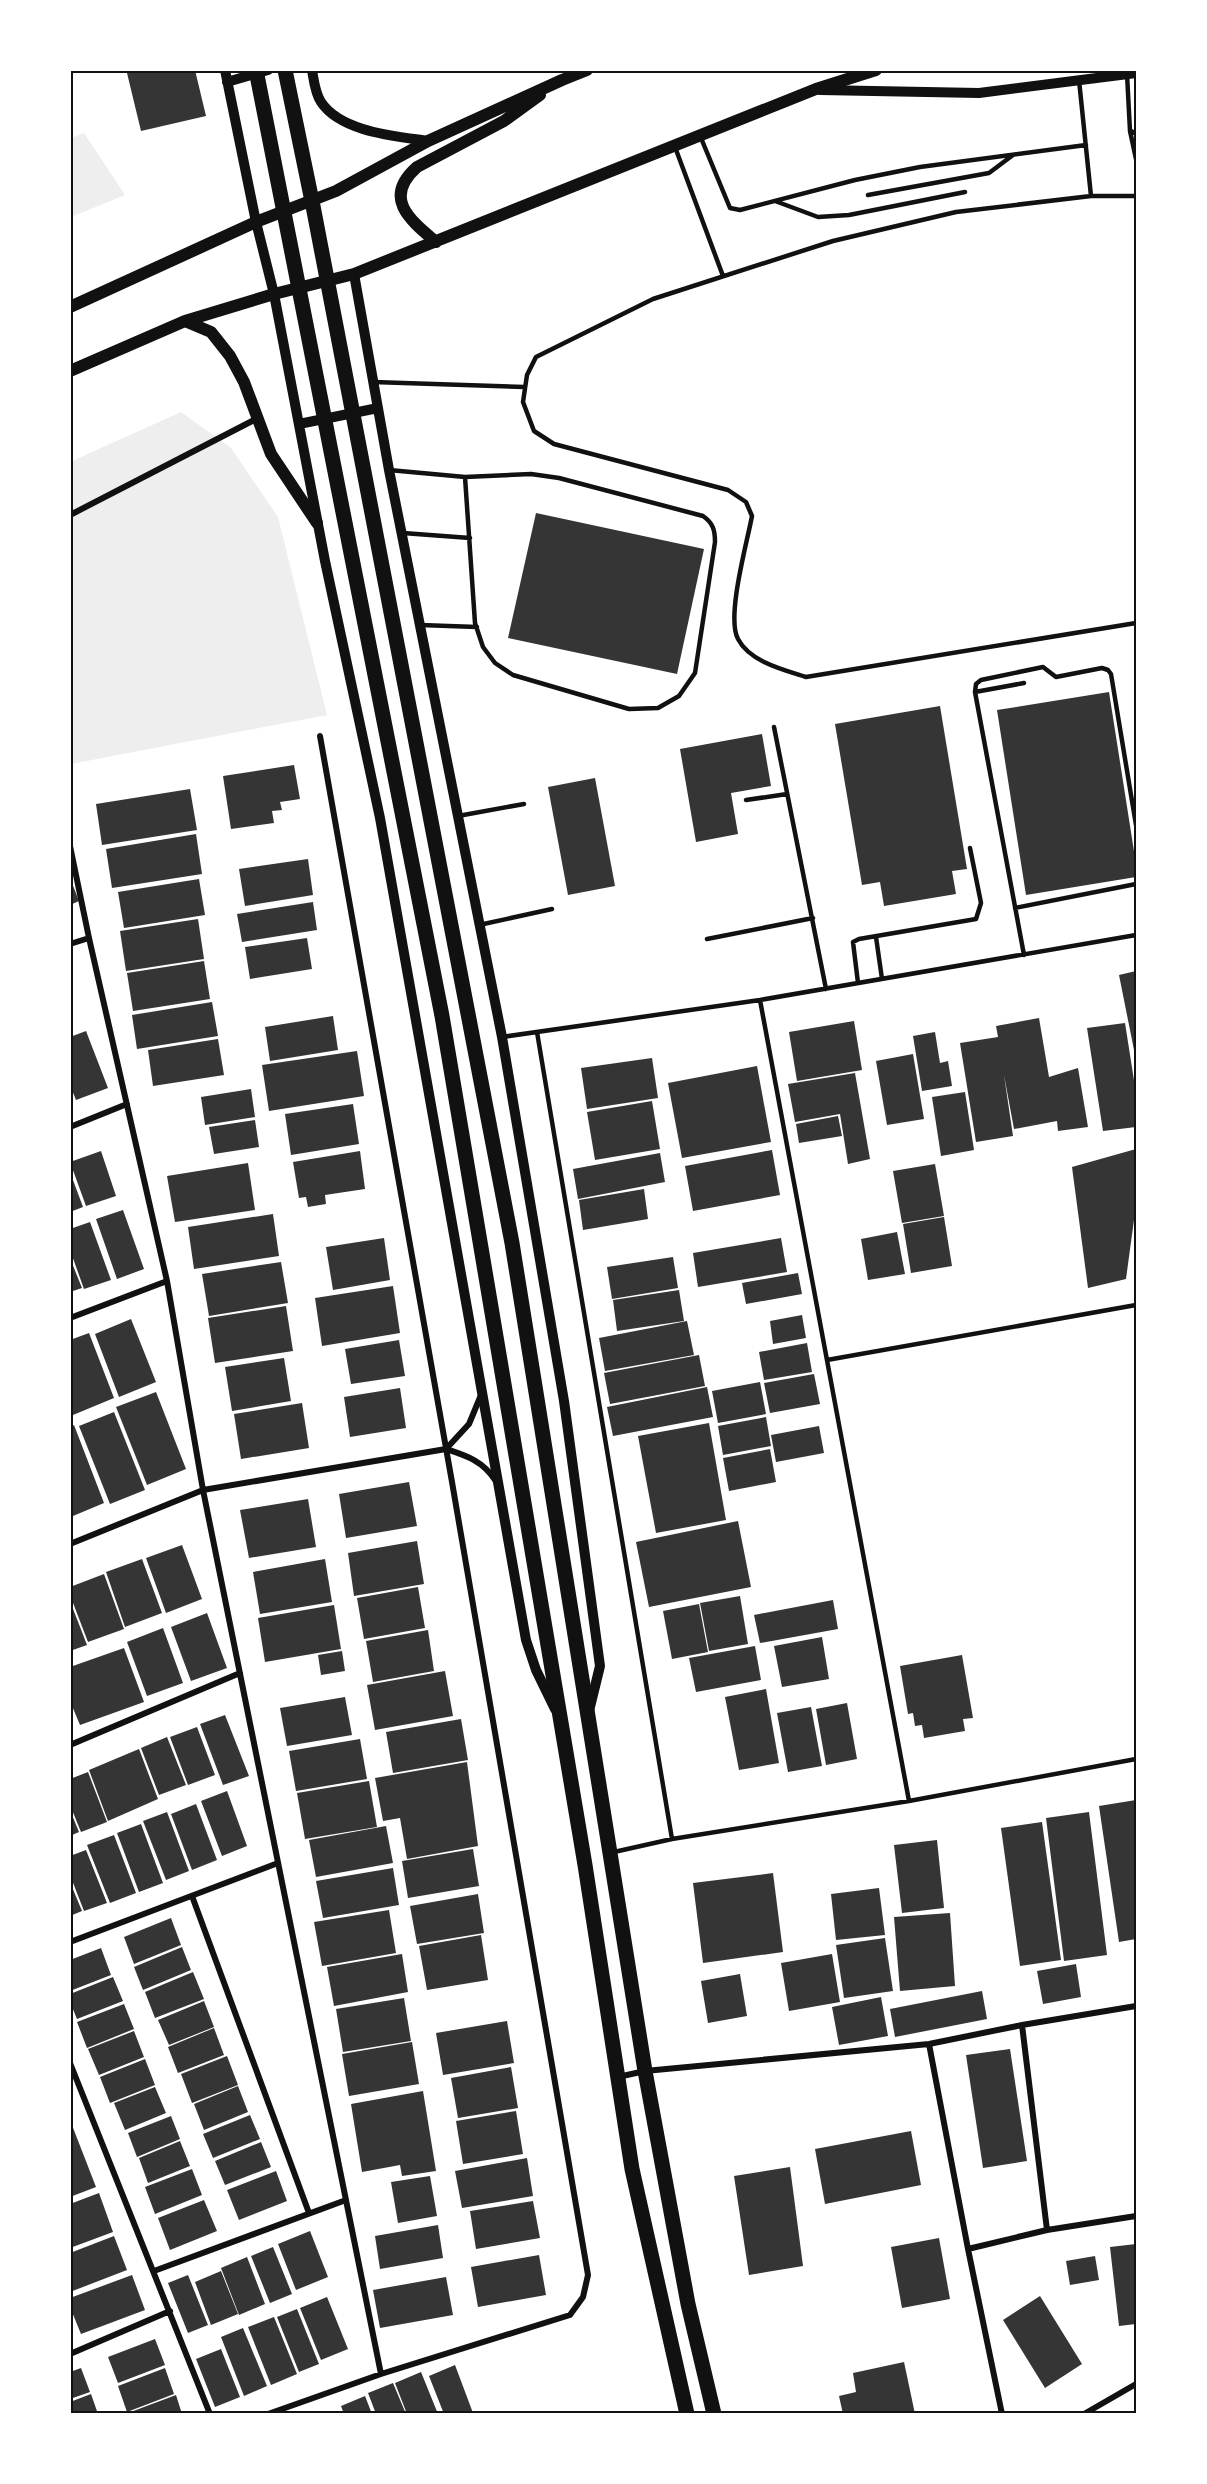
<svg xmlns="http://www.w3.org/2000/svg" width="1207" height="2484" font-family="'Noto Sans',sans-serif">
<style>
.green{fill:#eee}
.building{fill:#353535}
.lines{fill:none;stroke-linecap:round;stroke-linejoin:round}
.service{stroke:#111;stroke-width:4.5}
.minor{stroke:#111;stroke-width:6}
.tertiary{stroke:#111;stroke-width:10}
.secondary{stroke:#111;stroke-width:12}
.primary{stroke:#111;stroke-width:15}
.neatline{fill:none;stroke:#111;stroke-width:2}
</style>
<rect width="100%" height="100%" fill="#fff"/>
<!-- green -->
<path class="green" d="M84,133L125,195L71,217V138Z
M181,412L231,448L278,517L327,715L71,764L70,462Z"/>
<!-- building -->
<path class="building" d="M138,70H195L206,116L141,131L127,73Z
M536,513L704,549L677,674L508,638Z
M1109,692L1136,864V877L1026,895L997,710Z
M940,706L967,869L952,871L956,894L884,906L880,882L862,885L835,724Z
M762,734L771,786L731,793L738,834L696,842L680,749Z
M294,765L300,799L280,802L282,810L272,811L274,823L231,829L223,776Z
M595,778L615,886L568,895L548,787Z
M190,789L197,830L102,845L96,804Z
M196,834L202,874L112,888L106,849Z
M308,859L313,895L245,906L239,869Z
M70,878L79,901L70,905Z
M199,879L205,915L124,928L118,892Z
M313,902L317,930L242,942L237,914Z
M198,919L204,959L126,971L120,931Z
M307,938L312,969L250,979L245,947Z
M204,961L210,999L133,1011L127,973Z
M1136,971V1050H1134L1119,975Z
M212,1002L218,1036L137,1049L132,1015Z
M333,1016L338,1050L270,1061L265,1027Z
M1039,1018L1049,1077L1078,1068L1088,1127L1058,1131L1057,1121L1014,1129L1004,1075L1013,1136L976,1142L960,1043L998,1037L996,1026Z
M854,1021L862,1070L797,1081L789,1032Z
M1125,1023L1136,1093V1127L1103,1131L1087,1028Z
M86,1031L108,1088L76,1100L70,1085V1037Z
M935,1032L940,1063L948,1061L952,1086L922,1091L913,1036Z
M218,1039L224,1075L153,1086L148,1050Z
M357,1051L364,1096L269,1111L262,1065Z
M913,1054L924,1119L887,1125L876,1061Z
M652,1058L658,1098L587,1109L581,1068Z
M757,1066L771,1142L682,1158L668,1083Z
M855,1073L870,1159L848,1164L840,1114L795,1122L788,1084Z
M251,1089L255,1117L205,1125L201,1097Z
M965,1092L974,1150L941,1156L932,1097Z
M652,1101L660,1149L595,1160L587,1112Z
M353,1104L359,1144L291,1155L285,1114Z
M838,1116L842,1136L799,1143L796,1124Z
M255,1120L259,1147L214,1154L209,1127Z
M1136,1149V1205L1126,1279L1088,1288L1072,1167Z
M772,1150L780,1195L693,1211L685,1166Z
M101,1151L116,1196L86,1206L70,1162Z
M360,1151L365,1189L325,1195L326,1204L308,1207L306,1197L299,1198L293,1162Z
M660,1153L665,1182L578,1199L573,1169Z
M248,1163L255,1210L175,1222L167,1176Z
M935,1164L944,1216L902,1223L893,1171Z
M70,1172L83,1207L70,1212Z
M644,1189L648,1219L583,1230L579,1200Z
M123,1210L144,1269L117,1279L96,1219Z
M273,1214L279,1256L194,1269L188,1227Z
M944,1217L952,1266L911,1273L903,1224Z
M90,1222L111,1280L84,1289L70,1250V1229Z
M897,1232L905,1274L868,1280L861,1239Z
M384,1238L390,1280L333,1290L326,1247Z
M781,1238L787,1272L698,1287L693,1253Z
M673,1257L678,1288L612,1299L607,1267Z
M70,1258L82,1288L70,1292Z
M281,1262L288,1303L209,1316L202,1274Z
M798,1273L802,1294L746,1304L742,1283Z
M393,1286L400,1333L322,1346L315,1298Z
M679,1290L684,1321L617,1331L613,1300Z
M286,1306L293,1351L215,1363L208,1318Z
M802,1315L806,1338L773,1344L770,1321Z
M131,1319L156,1382L119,1397L95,1334Z
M687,1321L694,1355L605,1371L599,1338Z
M89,1333L114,1398L73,1415L70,1410V1340Z
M399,1340L405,1376L351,1384L345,1349Z
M807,1343L812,1372L764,1380L759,1352Z
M699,1355L705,1386L610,1404L604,1373Z
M284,1358L291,1401L232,1411L225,1367Z
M814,1374L820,1404L770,1413L764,1383Z
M760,1382L766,1414L718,1423L712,1391Z
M707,1387L713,1417L613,1436L607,1407Z
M400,1388L406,1428L350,1437L344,1397Z
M156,1392L186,1469L147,1485L116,1407Z
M302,1403L309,1448L241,1459L234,1414Z
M114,1412L145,1490L110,1504L79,1426Z
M766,1417L771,1446L723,1455L718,1426Z
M709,1423L726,1520L656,1533L638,1436Z
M74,1425L104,1503L73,1516L70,1511V1427Z
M819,1426L824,1453L776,1462L771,1435Z
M770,1449L776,1482L729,1491L723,1458Z
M409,1482L417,1526L346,1538L339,1494Z
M308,1499L316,1547L249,1558L240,1510Z
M738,1521L751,1587L649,1607L636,1542Z
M417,1541L424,1584L354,1596L348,1553Z
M182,1545L202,1599L166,1613L146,1558Z
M142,1559L162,1613L125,1627L106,1572Z
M325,1559L332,1602L260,1614L253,1572Z
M104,1574L124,1629L88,1642L70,1595V1587Z
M418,1587L425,1628L364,1639L357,1598Z
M740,1596L748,1644L709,1651L700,1603Z
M833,1600L838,1629L760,1643L754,1615Z
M70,1601L87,1645L70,1651Z
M699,1604L708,1652L672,1659L663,1611Z
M334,1605L341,1649L265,1662L258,1618Z
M207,1613L227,1668L191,1681L171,1627Z
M163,1628L183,1683L147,1696L127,1642Z
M428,1630L434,1671L373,1682L366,1641Z
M822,1637L829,1679L782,1687L774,1646Z
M755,1646L761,1680L696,1692L689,1658Z
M124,1648L144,1702L80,1725L70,1701V1667Z
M342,1651L345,1671L321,1675L318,1655Z
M962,1655L973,1718L963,1719L965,1731L924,1738L922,1725L915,1726L913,1713L908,1714L900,1666Z
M445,1671L453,1716L375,1730L367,1685Z
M766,1689L779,1763L739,1770L725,1697Z
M345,1697L352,1735L287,1746L280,1708Z
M847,1703L857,1759L826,1765L816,1709Z
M811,1707L822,1766L788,1772L777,1713Z
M225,1715L249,1776L223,1785L200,1724Z
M461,1719L468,1760L393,1773L386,1732Z
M197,1727L215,1775L188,1785L170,1737Z
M167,1737L186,1785L159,1795L141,1748Z
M360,1739L367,1779L296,1791L289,1751Z
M139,1749L158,1799L108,1821L89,1770Z
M467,1762L478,1846L407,1859L400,1818L383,1821L375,1778Z
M88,1772L107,1822L81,1832L70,1805V1779Z
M369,1781L377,1827L305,1839L297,1793Z
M227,1791L247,1846L222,1856L201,1801Z
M1136,1800V1939L1119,1942L1099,1806Z
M196,1804L217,1860L192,1870L171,1814Z
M70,1810L79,1832L70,1836Z
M167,1812L189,1871L166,1880L143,1821Z
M1089,1812L1107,1955L1064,1961L1046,1818Z
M1042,1822L1061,1960L1020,1966L1001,1828Z
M141,1824L163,1883L139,1892L117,1833Z
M386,1826L393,1863L316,1877L309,1840Z
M114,1835L136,1893L110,1903L87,1845Z
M937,1840L944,1908L902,1913L894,1845Z
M473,1849L479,1886L408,1898L402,1861Z
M86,1850L107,1903L84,1911L70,1875V1856Z
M393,1868L399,1905L323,1918L316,1881Z
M773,1873L783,1952L703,1963L693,1883Z
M70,1882L82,1911L70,1916Z
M879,1888L885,1935L836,1940L831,1894Z
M478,1894L484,1933L417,1944L410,1906Z
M389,1910L396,1953L322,1966L314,1922Z
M950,1913L955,1986L900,1991L894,1917Z
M171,1918L181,1945L134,1964L124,1937Z
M481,1935L488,1980L427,1990L419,1946Z
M885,1938L893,1991L844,1998L836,1945Z
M182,1947L191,1970L143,1990L134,1967Z
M101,1948L111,1975L70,1991V1960Z
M402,1954L408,1992L334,2006L327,1967Z
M832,1954L840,2002L789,2011L781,1963Z
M1076,1964L1081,1997L1043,2004L1037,1971Z
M193,1972L204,1999L155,2018L145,1992Z
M740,1974L747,2016L708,2023L701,1981Z
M113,1977L123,2001L77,2019L70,2002V1994Z
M982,1991L987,2019L895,2037L890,2009Z
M881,1997L888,2036L839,2045L832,2007Z
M404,1998L411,2041L343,2052L336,2009Z
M204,2001L214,2027L169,2045L158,2020Z
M124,2004L134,2029L87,2048L77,2022Z
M507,2021L514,2063L443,2075L436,2033Z
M214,2028L224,2055L178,2073L168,2047Z
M134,2031L144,2057L99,2075L88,2049Z
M412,2042L419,2084L349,2096L342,2054Z
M1010,2049L1027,2161L983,2168L966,2055Z
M227,2056L238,2085L192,2103L181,2074Z
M145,2059L155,2085L110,2103L100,2077Z
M511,2067L518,2108L458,2118L451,2078Z
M238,2086L248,2112L204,2130L194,2104Z
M155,2087L166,2113L125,2130L114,2103Z
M423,2091L436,2171L402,2176L400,2165L362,2172L351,2104Z
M516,2111L523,2154L463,2164L456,2121Z
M250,2115L260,2139L213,2158L203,2134Z
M171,2116L180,2139L137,2157L128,2133Z
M70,2120L96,2187L70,2197Z
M911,2131L921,2185L825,2204L815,2149Z
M180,2141L190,2166L148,2183L139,2158Z
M261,2142L271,2167L225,2185L215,2161Z
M527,2158L533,2196L462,2208L455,2171Z
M790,2167L803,2266L749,2275L734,2176Z
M192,2169L202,2195L155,2214L145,2187Z
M276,2171L287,2201L239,2220L227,2190Z
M430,2176L437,2216L398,2223L391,2182Z
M99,2193L113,2232L70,2248V2204Z
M204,2200L217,2231L170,2250L158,2218Z
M533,2201L540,2238L476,2249L470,2211Z
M438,2225L443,2258L380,2269L375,2236Z
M310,2231L328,2277L296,2290L278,2244Z
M114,2236L127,2270L70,2292V2253Z
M939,2238L950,2299L902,2308L891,2247Z
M1136,2244V2324L1119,2326L1110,2247Z
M273,2247L292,2294L270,2303L251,2256Z
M539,2255L546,2295L478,2307L471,2267Z
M1095,2256L1099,2280L1070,2285L1066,2261Z
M247,2257L265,2304L239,2315L221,2268Z
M221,2271L238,2314L211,2325L195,2282Z
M132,2275L145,2310L81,2334L70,2307V2298Z
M188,2275L208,2325L188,2333L168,2283Z
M446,2277L453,2315L380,2328L373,2290Z
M1040,2296L1082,2364L1045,2388L1003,2320Z
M327,2297L348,2349L321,2360L300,2308Z
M297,2309L319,2364L299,2372L277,2317Z
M274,2317L297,2374L271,2385L248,2327Z
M243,2328L267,2386L244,2396L221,2337Z
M155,2339L165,2365L118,2383L108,2357Z
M221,2349L240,2397L215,2407L196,2359Z
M904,2362L915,2414H843L839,2396L856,2392L853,2373Z
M455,2365L473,2413L472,2414H444L429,2376Z
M81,2368L90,2392L70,2399V2372Z
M165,2368L174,2394L127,2412L118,2386Z
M421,2372L438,2414H407L395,2383Z
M393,2383L406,2414H376L368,2393Z
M91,2394L98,2414H70V2402Z
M176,2395L182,2414H128V2413Z
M365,2396L372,2414H344L341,2406Z"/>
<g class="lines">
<!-- service -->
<path class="service" d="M1127,74L1130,131L1136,133
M1079,80L1091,196
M1130,131L1136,159
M701,138L730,208L740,210L855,180L920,167L1086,145
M675,147L723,276
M868,195L989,173L1013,155
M1136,196H1091L956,212L833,241L653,299L536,357L527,375L523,402L534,431L554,444L728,490L746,502L752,516C747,543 726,617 738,639C750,662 784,670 806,677L1136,623
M775,201L818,217L849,215L965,192
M373,382L524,387
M389,470L465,477L531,474L559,478L703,516C713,523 715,530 715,542L695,673L679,696L658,708L629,709L513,675L495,663L483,647L475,623L465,477
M403,533L470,538
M420,625L477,627
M975,692L1024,683
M774,727L826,989
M746,800L787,794
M458,816L524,804
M1015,908L1136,884
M479,925L552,909
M876,937L882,979
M707,939L813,918
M1024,955L975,692L976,684L981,680L1043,667L1056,677L1102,668L1108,670L1111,674L1136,825
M858,983L853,942L859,939L976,919L981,903L970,848
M760,1000L909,1801
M537,1032L672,1839
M502,1037L760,1000L1136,935
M827,1360L1136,1305
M614,1852L672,1839L909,1801L1136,1759"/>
<!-- minor -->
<path class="minor" d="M70,515L256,419
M70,846L89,938L167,1281L203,1490L381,2374
M70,944L89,938
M70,1127L127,1104
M70,1318L167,1281
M446,1449L469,1424L481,1395
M70,1544L203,1490L446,1449C467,1456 483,1461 495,1480
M70,1745L240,1673
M192,1896L309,2213
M70,1942L278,1863
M1022,2025L1047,2230L1136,2216
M929,2044L968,2249L1002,2414
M70,2063L210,2414
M618,2077L645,2071L929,2044L1022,2025L1136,2006
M968,2249L1047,2230
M154,2271L346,2200
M70,2354L170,2311
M268,2414L381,2374L570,2315L583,2297L588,2275L452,1482L320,736
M1084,2414L1136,2384"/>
<!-- tertiary -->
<path class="tertiary" d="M225,70L256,222L274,294L325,561L380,818L526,1640L536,1670L555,1709
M312,70C314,81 315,93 321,102C341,132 395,136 428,141
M227,82L268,70
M820,90L979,93L1136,73
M354,274L389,470L502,1037L564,1401L600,1666L589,1711
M299,424L378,408"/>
<!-- secondary -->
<path class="secondary" d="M436,242C410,220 382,198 417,167L504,121L540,95
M70,307L256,222L336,191L428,141L562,80L587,70
M185,321L211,332L230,356L244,382L271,454L317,523
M70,371L185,321L274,294L354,274L816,89L876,70"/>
<!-- primary -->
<path class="primary" d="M256,70L442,1016L585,1865L632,2169L687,2414
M285,70L313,206L512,1243L645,2071L688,2304L714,2414"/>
</g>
<!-- border -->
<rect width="1207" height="2484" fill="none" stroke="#ffffff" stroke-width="144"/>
<rect x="72" y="72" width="1063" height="2340" class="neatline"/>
</svg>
